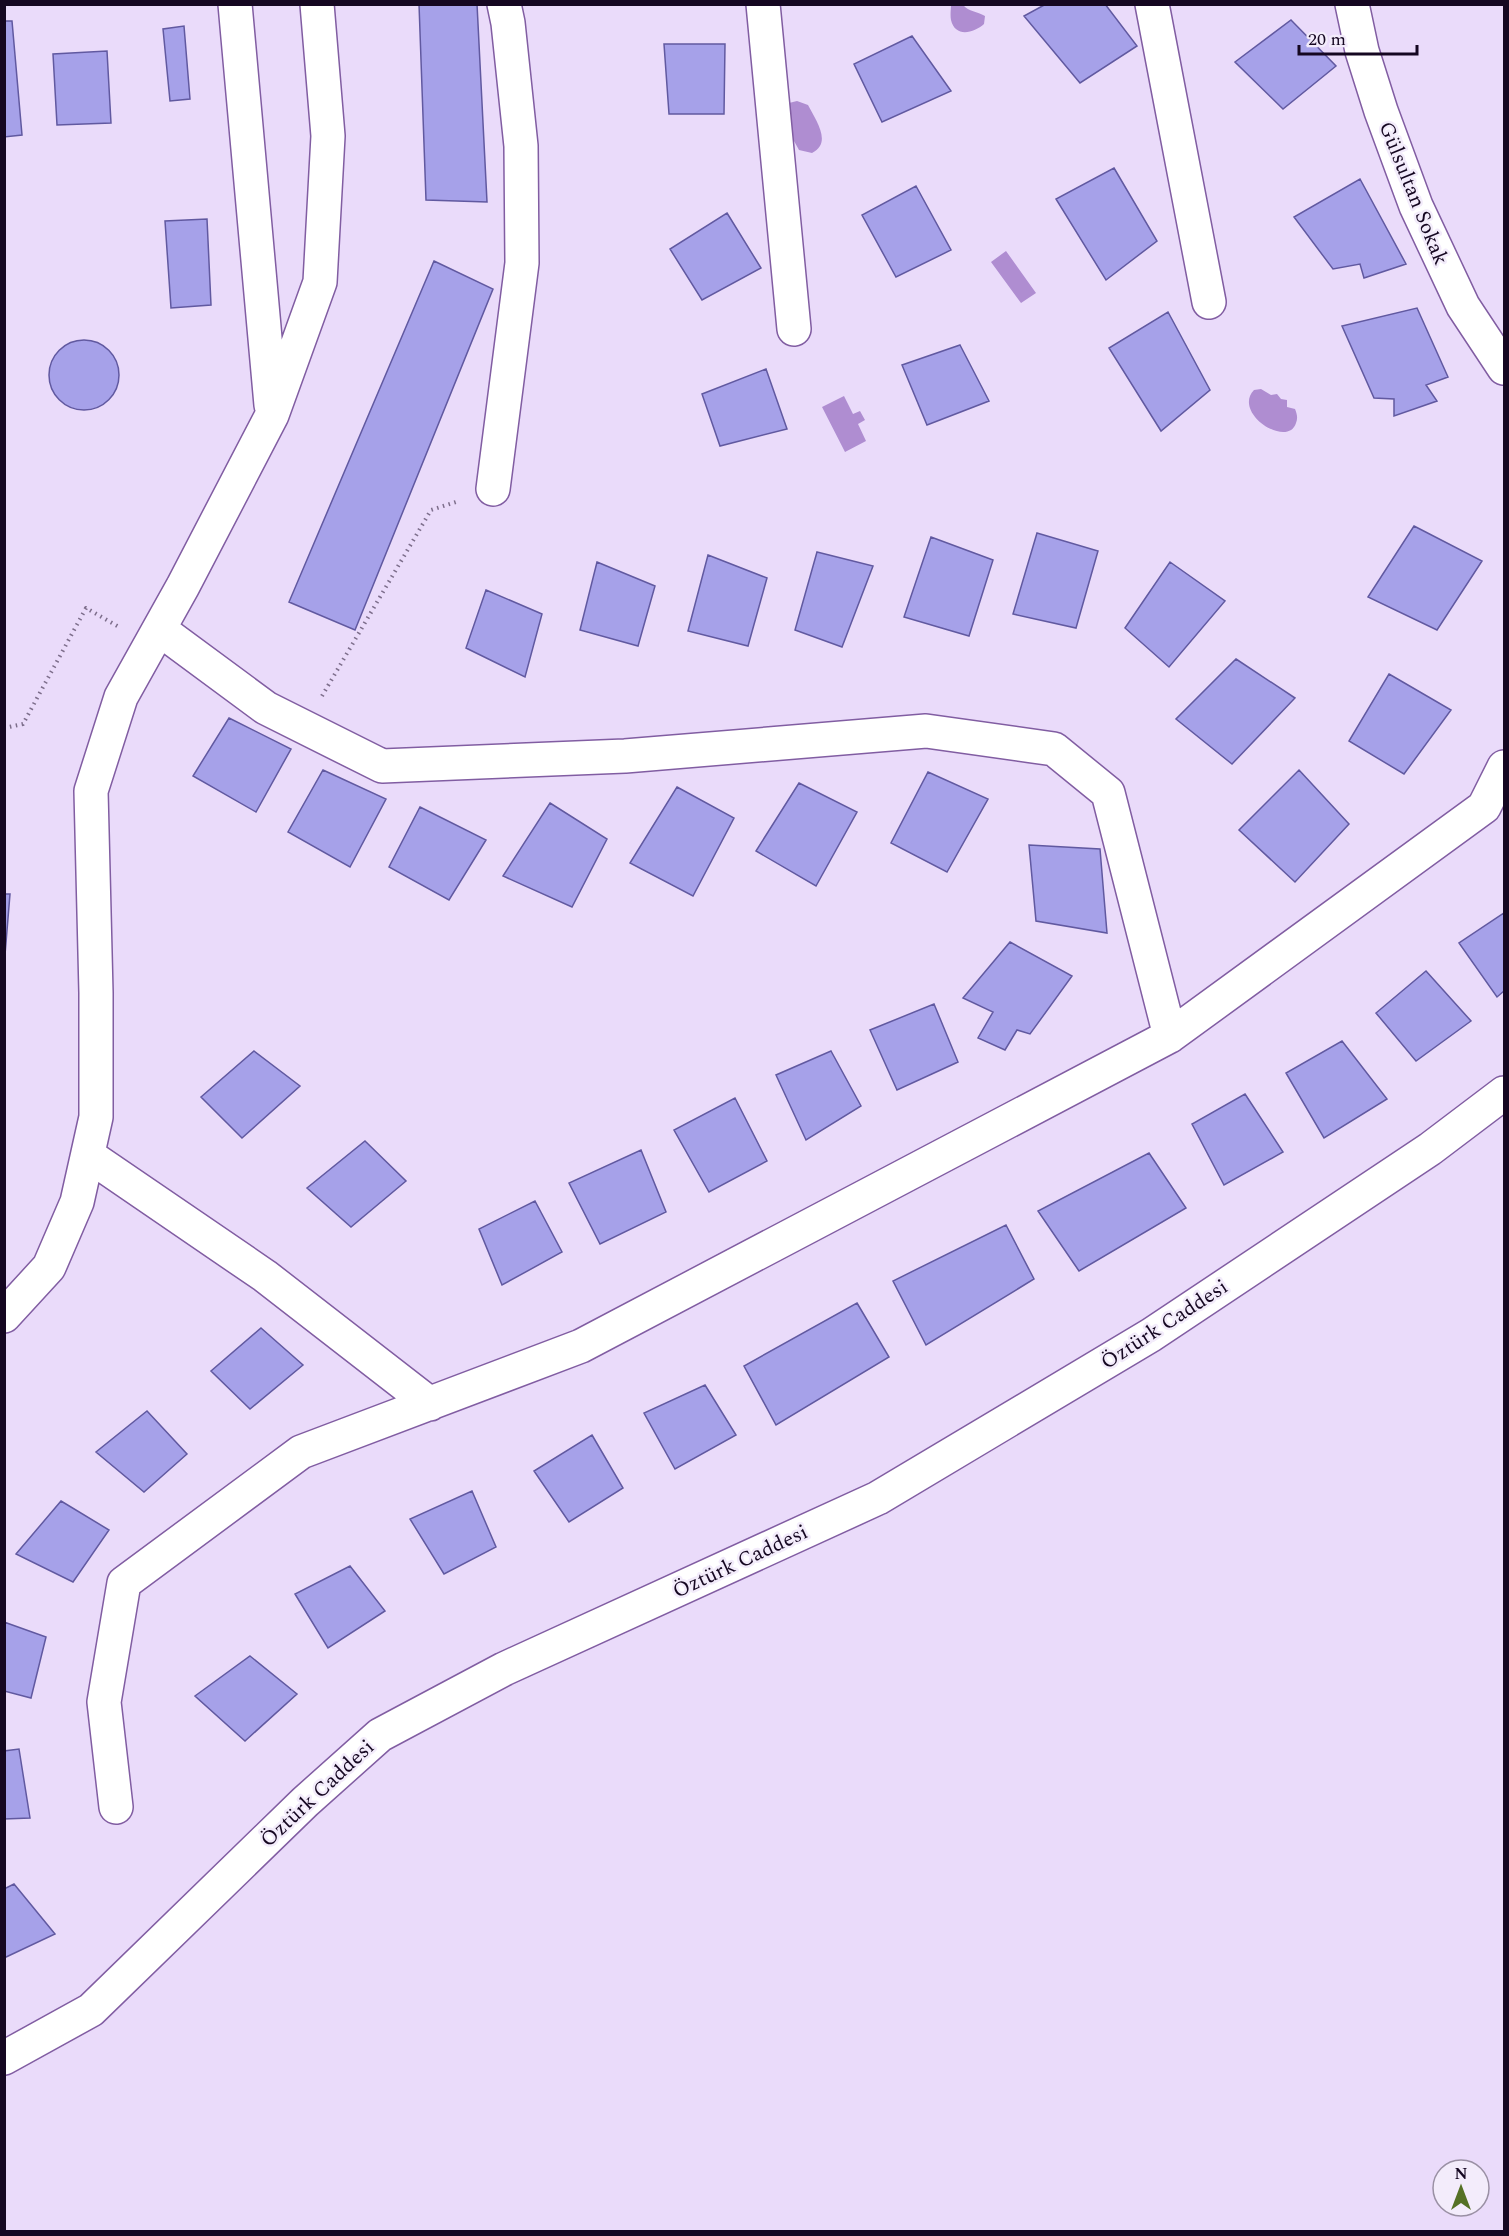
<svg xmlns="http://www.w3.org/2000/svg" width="1509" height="2236" font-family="Spectral,serif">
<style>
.water{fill:#af8dd1}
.building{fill:#a6a1e9;stroke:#6159a0;stroke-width:1.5}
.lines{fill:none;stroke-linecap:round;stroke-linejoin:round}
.minor-casing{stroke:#815da2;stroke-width:36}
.path{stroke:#7d6e8b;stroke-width:4;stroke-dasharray:1.5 4.5;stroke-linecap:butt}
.minor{stroke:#fff;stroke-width:33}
.labels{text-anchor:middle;stroke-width:5;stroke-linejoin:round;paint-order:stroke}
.street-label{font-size:21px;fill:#150721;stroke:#f3ecfb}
</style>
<rect width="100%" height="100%" fill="#eadbfa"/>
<!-- water -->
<path class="water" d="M951,5H963C969,12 977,11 985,16L984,24C974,33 955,38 951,20C950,15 951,9 951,5Z
M797,101L808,105C815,119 833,143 812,153L799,150L784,123V107L789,103Z
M1006,251L1036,293L1021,303L991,262Z
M1261,389L1271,395L1277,394L1281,399L1287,400V407L1295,409C1297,414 1298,418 1296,423C1288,449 1232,413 1254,390Z
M844,396L853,414L860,411L865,420L858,424L866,441L845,452L822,407Z"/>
<!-- building -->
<path class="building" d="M419,4H477L487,202L426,200Z
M1046,4H1105L1137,46L1080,83L1024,16Z
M1291,20L1336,66L1283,109L1235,62Z
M4,21H12L22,135L4,137Z
M184,26L190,99L170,101L163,29Z
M912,36L951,91L882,122L854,64Z
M664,44H725L724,114H669Z
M107,51L111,123L57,125L53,54Z
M1114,168L1157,241L1106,280L1056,199Z
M1360,179L1406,264L1364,278L1360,264L1333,269L1294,217Z
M916,186L951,250L896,277L862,215Z
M727,213L761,268L702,300L670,249Z
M207,219L211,305L171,308L165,221Z
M434,261L493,289L355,630L289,602Z
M1417,308L1448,377L1426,385L1437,401L1394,416V399L1374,398L1342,326Z
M1168,312L1210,390L1161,431L1109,348Z
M49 375a35 35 0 1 1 70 0a35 35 0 1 1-70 0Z
M960,345L989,401L927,425L902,365Z
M766,369L787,429L720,446L702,394Z
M1414,526L1482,561L1437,630L1368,597Z
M1037,533L1098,551L1076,628L1013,614Z
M931,537L993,560L969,636L904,617Z
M817,552L873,566L842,647L795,630Z
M708,555L767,578L748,646L688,631Z
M597,562L655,586L638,646L580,630Z
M1170,562L1225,601L1169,667L1125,628Z
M486,590L542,614L525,677L466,648Z
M1236,659L1295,698L1232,764L1176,719Z
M1389,674L1451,710L1404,774L1349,741Z
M229,718L291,749L256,812L193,776Z
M323,770L386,799L350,867L288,832Z
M1299,770L1349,824L1295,882L1239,830Z
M928,772L988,799L947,872L891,843Z
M799,783L857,812L816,886L756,851Z
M677,787L734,818L693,896L630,863Z
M550,803L607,839L572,907L503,876Z
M420,807L486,840L449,900L389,867Z
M1029,845L1100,849L1107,933L1036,921Z
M4,894H10L4,967Z
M1504,913V991L1497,997L1459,943Z
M1010,942L1072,976L1030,1034L1017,1030L1005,1050L978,1038L993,1012L963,998Z
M1426,971L1471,1021L1416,1061L1376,1013Z
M934,1004L958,1062L897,1090L870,1030Z
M1342,1041L1387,1099L1324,1138L1286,1073Z
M254,1051L300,1086L242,1138L201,1097Z
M831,1051L861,1106L806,1140L776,1075Z
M1245,1094L1283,1152L1224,1185L1192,1124Z
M735,1098L767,1161L709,1192L674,1130Z
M365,1141L406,1181L351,1227L307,1188Z
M641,1150L666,1212L600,1244L569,1183Z
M1149,1153L1186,1208L1079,1271L1038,1211Z
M535,1201L562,1252L502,1285L479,1229Z
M1006,1225L1034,1279L926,1345L893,1281Z
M857,1303L889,1357L776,1425L744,1366Z
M261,1328L303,1365L250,1409L211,1371Z
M705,1385L736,1435L675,1469L644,1413Z
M147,1411L187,1454L144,1492L96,1452Z
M592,1435L623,1488L569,1522L534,1471Z
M472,1491L496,1547L444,1574L410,1519Z
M61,1501L109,1530L73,1582L16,1554Z
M350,1566L385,1611L328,1648L295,1594Z
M4,1622L46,1637L31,1698L4,1691Z
M250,1656L297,1694L245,1741L195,1696Z
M19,1749L30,1818L4,1819V1751Z
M14,1884L55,1934L4,1958V1889Z"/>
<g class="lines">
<defs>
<path id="minor" d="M235,4L271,405
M763,4L794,329
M1152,4L1209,302
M1352,4L1362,51L1381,111L1416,206L1463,306L1504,368
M493,489L522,263L521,146L508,23L504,4
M159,629L266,708L382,766L625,756L926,731L1054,749L1108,793L1170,1036
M88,1155L265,1276L430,1404
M4,1316L49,1267L77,1202L96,1117V993L91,791L121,697L183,586L272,415L320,282L328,136L317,4
M116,1807L104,1702L124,1583L301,1452L581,1346L1170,1036L1484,807L1504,767
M4,2058L91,2010L305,1802L380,1735L504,1669L878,1498L1151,1335L1430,1149L1504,1093"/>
</defs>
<!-- minor casing -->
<use href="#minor" class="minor-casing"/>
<!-- path -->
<path class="path" d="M322,696L431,510L459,501
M4,728L23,724L86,608L119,627"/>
<!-- minor -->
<use href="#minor" class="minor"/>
</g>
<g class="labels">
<!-- street labels -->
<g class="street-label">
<text transform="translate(1414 193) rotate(68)" y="7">Gülsultan Sokak</text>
<text transform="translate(1164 1324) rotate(-33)" y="7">Öztürk Caddesi</text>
<text transform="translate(740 1561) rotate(-25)" y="7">Öztürk Caddesi</text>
<text transform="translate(317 1793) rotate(-43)" y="7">Öztürk Caddesi</text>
</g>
</g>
<!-- border -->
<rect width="1509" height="2236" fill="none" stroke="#150721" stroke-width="12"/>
<!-- north arrow -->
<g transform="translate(1461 2188)"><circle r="28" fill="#f3ecfb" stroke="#9a90a4" stroke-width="1.5"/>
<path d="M0-4.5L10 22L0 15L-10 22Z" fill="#557125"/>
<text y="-9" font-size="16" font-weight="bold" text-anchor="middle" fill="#150721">N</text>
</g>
<!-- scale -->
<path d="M1299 45v9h118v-9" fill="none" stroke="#150721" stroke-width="3"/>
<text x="1308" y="45" font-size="18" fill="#150721" stroke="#f3ecfb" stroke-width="4.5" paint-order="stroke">20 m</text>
</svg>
